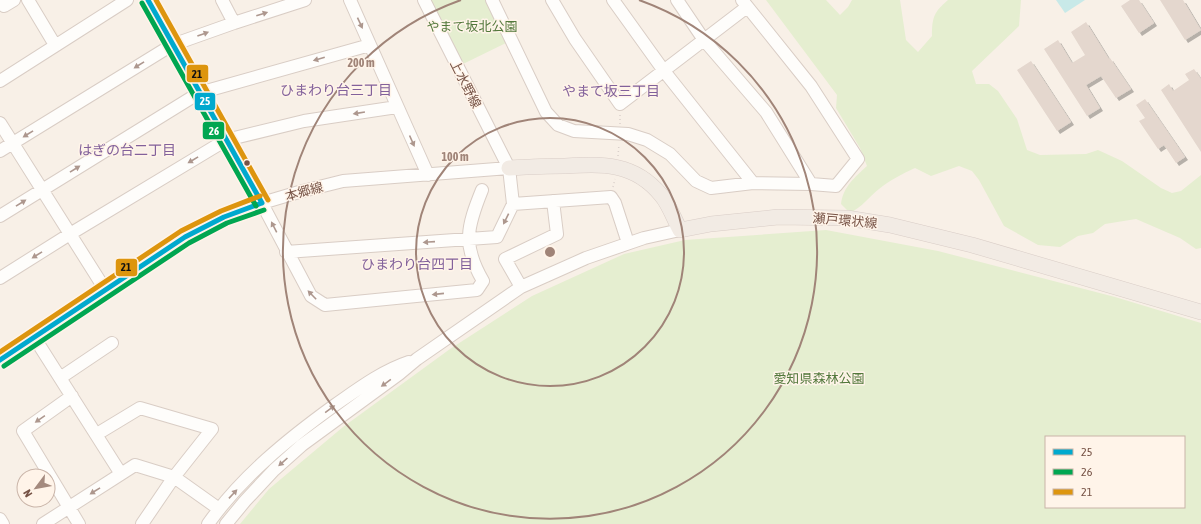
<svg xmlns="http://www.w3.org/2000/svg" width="1201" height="524" font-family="'Asap Condensed','Noto Sans JP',sans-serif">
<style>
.green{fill:#e5eed0;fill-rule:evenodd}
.water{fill:#c8e9e8}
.building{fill:#e4d7ce;filter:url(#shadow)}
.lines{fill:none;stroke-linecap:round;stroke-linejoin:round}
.minor-casing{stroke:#d9cdc5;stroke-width:14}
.major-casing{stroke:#d9cdc7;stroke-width:16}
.path{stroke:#dad0cb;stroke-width:1.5;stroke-dasharray:1 3;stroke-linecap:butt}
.minor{stroke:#fefdfb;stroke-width:12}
.major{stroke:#f2ebe4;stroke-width:15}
.bus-1-casing{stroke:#fff4e9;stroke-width:8}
.bus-2-casing{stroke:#fff4e9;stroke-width:8}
.bus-3-casing{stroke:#fff4e9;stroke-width:8}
.bus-1{stroke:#00a9ce;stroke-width:5}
.bus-2{stroke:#00a651;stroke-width:5}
.bus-3{stroke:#dd950e;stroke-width:5}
.oneway{fill:#ad978e}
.ring{fill:none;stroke:#a08478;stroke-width:2}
.bus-dot{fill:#775346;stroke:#fff4e9;stroke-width:1.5}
.labels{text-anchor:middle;stroke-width:3;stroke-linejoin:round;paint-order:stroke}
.park-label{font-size:13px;fill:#52783b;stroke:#fff4e9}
.street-label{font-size:13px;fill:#775346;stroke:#fff4e9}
.neighbourhood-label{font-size:14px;fill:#82619b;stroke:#fff4e9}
.centre{fill:#a08478;stroke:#fff4e9;stroke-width:2}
.ring-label{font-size:12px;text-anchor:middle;font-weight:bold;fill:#a08478;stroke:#fff4e9;stroke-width:3;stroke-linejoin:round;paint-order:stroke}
.line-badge{stroke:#fff4e9;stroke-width:1.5}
.badge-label{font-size:11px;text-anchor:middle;font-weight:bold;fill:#fff}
.pale-badge-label{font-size:11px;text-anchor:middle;font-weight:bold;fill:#111}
</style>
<defs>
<filter id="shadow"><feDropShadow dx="3" dy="3" stdDeviation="0" flood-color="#0004"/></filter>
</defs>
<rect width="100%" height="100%" fill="#f8f0e7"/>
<!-- green -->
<path class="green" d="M431,0H487L508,42L463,64Z
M766,0H826L840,15L848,7L852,0H900L906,40L918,52L932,36C932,17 934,12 948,0H1021L1019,26L972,71L976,84H989L998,91L1017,119L1027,150L1040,155L1086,154L1098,150L1122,161L1161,188L1172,193L1181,191L1201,175V248L1196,249L1180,238L1136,219L1105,224L1093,233L1078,236L1060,247L1038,245L1004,226L979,180L972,171L959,166L931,176L915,168C902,174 890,180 879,189C869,197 862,207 850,213L841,204C843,187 855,177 867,166L860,148L836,108L837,95Z
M826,230L938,251L1115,297L1201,323V524H240L269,489L343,427L450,349L532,296L624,254L685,240ZM1046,437H1184V507H1046Z"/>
<!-- water -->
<path class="water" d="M1056,0H1085L1065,13Z"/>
<!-- building -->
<path class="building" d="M1130,0H1139L1154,23L1139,33L1121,6Z
M1160,0H1183L1201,30L1185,40Z
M1086,22L1109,59L1110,58L1131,89L1116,98L1101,76L1086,85L1100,108L1087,116L1044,49L1058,40L1072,63L1085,55L1071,32Z
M1031,61L1071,122L1057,131L1017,70Z
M1194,69L1201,79V152L1161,90L1169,84L1173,91L1189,80L1185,74Z
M1145,99L1185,157L1176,163L1164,145L1158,149L1139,121L1145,118L1136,105Z"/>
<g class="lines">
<defs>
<path id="minor" d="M1,0L4,6L14,0
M28,0L55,45
M148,0L257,194L311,296L325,305L477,290L483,281C462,245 467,227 482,190
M222,0L234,23
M350,0L428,175
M492,0L546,112L558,125L574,131L628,134L647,140L670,154L696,181L711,188L753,183L811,184L836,186L858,159L811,86L742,0
M552,0L575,39L620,104L747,7
M613,0L664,71L753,183
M677,0L704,40L766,112L811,184
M0,81L127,0
M0,123L106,291
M0,151L172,45L234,23L305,0
M513,204L611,197L615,203L628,243
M0,216L199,93L370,45
M286,252L497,237L513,204L509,168L424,0
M0,278L70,234L226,140L304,121L397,107
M521,287L505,259L557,234L553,201
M34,337L121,474
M0,360L185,237L224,217L262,203L299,192L343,181L509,168
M60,378L112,343
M72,396L23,431L79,524
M97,434L140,408L212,429L174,477L142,524
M0,519L3,524
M43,524L135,465L174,477L219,509
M208,524C242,476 288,439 335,405C358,389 382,371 409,362
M226,524L245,501L274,470L302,445L399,374L417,359L521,287L586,258L644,238L680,230"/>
<path id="major" d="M509,168C527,167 545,166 564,166C602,164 634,162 661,195C669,204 674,219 680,230L711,224L778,217L847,218L890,225L972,245L1201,312"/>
</defs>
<!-- minor casing -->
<use href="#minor" class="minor-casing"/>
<!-- major casing -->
<use href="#major" class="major-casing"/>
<!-- path -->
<path class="path" d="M620,124V114
M618,156L619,144
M613,187L615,179"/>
<!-- minor -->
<use href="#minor" class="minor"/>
<!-- major -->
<use href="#major" class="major"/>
<defs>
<path id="bus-1" d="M148,0L262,203
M0,360L185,237L224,217L262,203"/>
<path id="bus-2" d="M142,3L256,206
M4,366L189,243L227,223L264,210"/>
<path id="bus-3" d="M156,0L268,200
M0,352L181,231L221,211L260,196"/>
</defs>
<!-- bus-1 casing -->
<use href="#bus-1" class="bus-1-casing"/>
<!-- bus-2 casing -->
<use href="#bus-2" class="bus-2-casing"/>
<!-- bus-3 casing -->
<use href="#bus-3" class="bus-3-casing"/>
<!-- bus-1 -->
<use href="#bus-1" class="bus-1"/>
<!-- bus-2 -->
<use href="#bus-2" class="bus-2"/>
<!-- bus-3 -->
<use href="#bus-3" class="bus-3"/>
</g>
<!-- one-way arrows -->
<defs><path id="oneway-solid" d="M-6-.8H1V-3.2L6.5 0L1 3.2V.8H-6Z"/></defs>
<g class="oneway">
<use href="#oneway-solid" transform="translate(262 14) rotate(-18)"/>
<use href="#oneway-solid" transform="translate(360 23) rotate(65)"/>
<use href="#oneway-solid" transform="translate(203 34) rotate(-20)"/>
<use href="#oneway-solid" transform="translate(319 59) rotate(164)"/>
<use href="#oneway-solid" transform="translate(139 65) rotate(148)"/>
<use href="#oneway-solid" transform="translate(359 113) rotate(171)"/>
<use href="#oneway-solid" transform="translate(28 134) rotate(148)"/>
<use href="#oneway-solid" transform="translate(412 141) rotate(66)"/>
<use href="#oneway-solid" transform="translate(193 160) rotate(149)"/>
<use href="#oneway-solid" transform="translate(75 169) rotate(-32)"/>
<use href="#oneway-solid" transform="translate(21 203) rotate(-32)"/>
<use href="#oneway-solid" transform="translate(506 219) rotate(116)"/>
<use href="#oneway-solid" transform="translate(274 227) rotate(-117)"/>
<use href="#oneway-solid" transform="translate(429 242) rotate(176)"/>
<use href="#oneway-solid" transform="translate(37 255) rotate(148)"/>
<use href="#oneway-solid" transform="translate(438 294) rotate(174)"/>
<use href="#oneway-solid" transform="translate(312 295) rotate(-134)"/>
<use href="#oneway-solid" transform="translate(386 383) rotate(144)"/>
<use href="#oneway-solid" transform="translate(330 409) rotate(-36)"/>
<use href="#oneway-solid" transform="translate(40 419) rotate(145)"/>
<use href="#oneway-solid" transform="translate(283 462) rotate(138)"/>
<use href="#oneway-solid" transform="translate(95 491) rotate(148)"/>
<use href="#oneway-solid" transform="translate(233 494) rotate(-47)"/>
</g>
<!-- distance rings -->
<g class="ring">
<circle cx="550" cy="252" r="134"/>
<path d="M639 0A267 267 0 1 1 461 0"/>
</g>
<!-- markers -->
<circle class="bus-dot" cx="247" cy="163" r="3.5"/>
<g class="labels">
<!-- park labels -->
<g class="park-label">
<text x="472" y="31">やまて坂北公園</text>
<text x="819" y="383">愛知県森林公園</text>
</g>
<!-- street labels -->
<g class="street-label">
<text transform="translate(466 84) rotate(63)" y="5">上水野線</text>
<text transform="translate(304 191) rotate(-15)" y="5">本郷線</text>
<text transform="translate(845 220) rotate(5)" y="5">瀬戸環状線</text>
</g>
<!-- neighbourhood labels -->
<g class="neighbourhood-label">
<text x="336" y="95">ひまわり台三丁目</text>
<text x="611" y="96">やまて坂三丁目</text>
<text x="127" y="155">はぎの台二丁目</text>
<text x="417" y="269">ひまわり台四丁目</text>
</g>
</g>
<circle cx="550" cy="252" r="6" class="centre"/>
<g class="ring-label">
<text x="361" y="67">200 m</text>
<text x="455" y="161">100 m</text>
</g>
<g class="line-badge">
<rect x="186" y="64" width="23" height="19" rx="4" fill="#dd950e"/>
<rect x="194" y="92" width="22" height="19" rx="4" fill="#00a9ce"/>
<rect x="202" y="121" width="23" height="19" rx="4" fill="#00a651"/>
<rect x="115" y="258" width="23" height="19" rx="4" fill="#dd950e"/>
</g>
<g class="badge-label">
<text x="205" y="105">25</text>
<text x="214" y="135">26</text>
</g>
<g class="pale-badge-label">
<text x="197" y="78">21</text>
<text x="126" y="271">21</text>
</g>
<!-- legend -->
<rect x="1045" y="436" width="140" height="72" fill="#fff4e9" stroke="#c9b4a8"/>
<rect x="1053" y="449" width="20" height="6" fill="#00a9ce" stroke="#c9b4a8"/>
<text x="1081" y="456" font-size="12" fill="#775346">25</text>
<rect x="1053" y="469" width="20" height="6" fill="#00a651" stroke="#c9b4a8"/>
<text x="1081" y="476" font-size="12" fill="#775346">26</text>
<rect x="1053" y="489" width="20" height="6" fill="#dd950e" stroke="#c9b4a8"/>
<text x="1081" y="496" font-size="12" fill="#775346">21</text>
<!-- north arrow -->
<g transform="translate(36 488) rotate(238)"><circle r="19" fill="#fff4e9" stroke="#c9b4a8"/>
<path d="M0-3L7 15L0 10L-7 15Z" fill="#a48a7e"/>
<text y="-6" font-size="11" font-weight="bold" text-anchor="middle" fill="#775346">N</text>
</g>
</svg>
